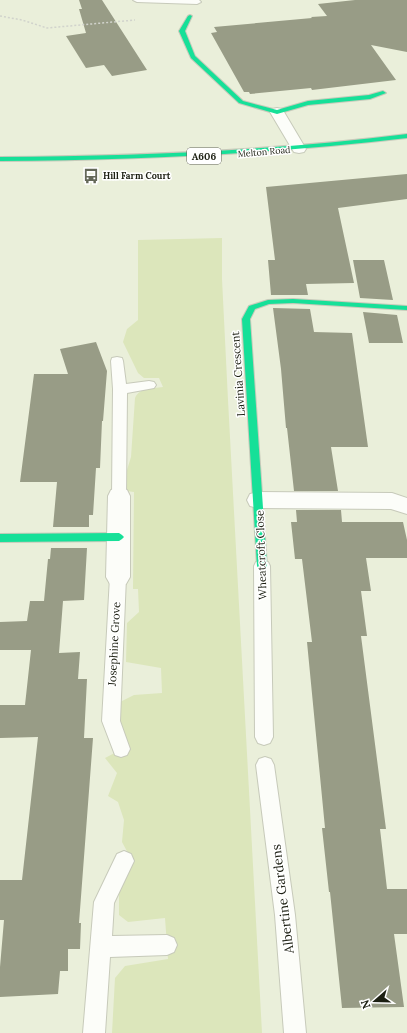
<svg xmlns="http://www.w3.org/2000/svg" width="407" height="1033" font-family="Lora,serif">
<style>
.green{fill:#dce6bb}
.building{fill:#989c86}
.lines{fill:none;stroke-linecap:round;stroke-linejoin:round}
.lane-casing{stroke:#c7caba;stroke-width:2}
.street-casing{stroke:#c7caba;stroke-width:2}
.fast-casing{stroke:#c7caba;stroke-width:2}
.path{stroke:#d1d3cc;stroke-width:1.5;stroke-dasharray:2 2;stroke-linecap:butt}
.lane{fill:#fcfdf9;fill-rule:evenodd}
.street{fill:#fcfdf9;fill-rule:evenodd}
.fast{fill:#16e098;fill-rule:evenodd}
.labels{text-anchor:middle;stroke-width:3;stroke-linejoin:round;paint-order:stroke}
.far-street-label{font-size:9px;fill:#1c1f12;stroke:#fff}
.far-poi-label{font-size:9px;font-weight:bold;fill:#1c1f12;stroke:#fff;text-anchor:start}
.shield{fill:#fff;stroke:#606259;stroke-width:1}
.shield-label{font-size:10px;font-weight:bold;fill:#1c1f12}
.street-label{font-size:11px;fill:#1c1f12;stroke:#fff}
.near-street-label{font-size:13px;fill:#1c1f12;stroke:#fff}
</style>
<rect width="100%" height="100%" fill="#eaefda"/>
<!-- green -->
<path class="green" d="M222,238V279L228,400L262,1033H112L115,978L125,966L168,959L165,918L128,922L119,915V883L130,857L122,842L124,820L118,802L108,796L117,773L105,758L128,746L120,735V702L134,695L162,693L161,668L126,662L127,623L139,612L138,589H133L134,492L126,491L127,470L131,457L135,398C140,387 152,389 163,387L159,378H144L138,373L123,342L127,329L138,320V240Z"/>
<!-- building -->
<path class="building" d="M79,0H102L147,70L112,76L104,65L86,68L66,36L86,33L79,9H82Z
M355,0H407V52L371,45L396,80L312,90L311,88L250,94L249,92H244L211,33L217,32L214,27L312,18L311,17L327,16L318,4Z
M407,174V199L338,208L354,283L306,284L308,295H271L268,260H275L266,187Z
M353,260H384L393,300L360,298Z
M273,308L310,309L314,332L352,333L368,447H331L338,491H294L287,428H286L281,369Z
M363,312L397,315L403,343H369Z
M96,342L107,371L103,421H102L100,468H96L93,515H89V527H53L57,482H20L34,374H68L60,349Z
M296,510H341L342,522H403L407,540V558H366L371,591H361L367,636H361L386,829H380L387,889H407V934H394L404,1007L342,1008L330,892H329L322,828H325L307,642H312L302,559H295L291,522H297Z
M51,548H87L84,600L62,601H63L59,653L80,652L78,679H87L84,738H93L79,923H81L80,949H68V971H60L58,994L0,997V967L4,920H0V880H22L38,737L0,738V705H25L31,650H0V622L27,621L30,601H44L48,559H50Z"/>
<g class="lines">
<defs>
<path id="lane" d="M133,0H199L201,2L197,4L137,2Z
M117,357L122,358L123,361L126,384L149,381L154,382L156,385L154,388L127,393L126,496L124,500L119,501L114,500L112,496L113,389L111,361L112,358Z
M262,560L268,562L270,566L273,737L270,743L264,745L258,743L255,737L254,566L256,562Z
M118,571L124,573L126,577L120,721L130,749L127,755L121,757L115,755L102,721L110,577L112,573Z
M265,757L271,759L274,765L295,915L306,1033H284L275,915L256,765L259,759Z
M124,851L131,854L134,861L114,903L112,936L167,935L174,938L177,945L174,952L167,955L110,957L105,1033H83L94,902L117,854Z"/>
<path id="street" d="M277,108L282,109L284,112L306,149L304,152L299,153L294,152L292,149L270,112L272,109Z
M119,488L127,490L130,496V577L126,584L118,586L110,584L106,577L108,496L111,490Z
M258,492L392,493L407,498V514L391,509L258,508L250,506L247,500L250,494Z"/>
<path id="fast" d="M190,15L192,16L185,31L195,56L243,101L277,110L308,101L369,95L383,91L386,93L370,99L308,105L277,114L239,103L191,58L179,31L188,16Z
M407,134V138C272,154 136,160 0,161V157C136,156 272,151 407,134Z
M293,299L407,306V310L293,303L269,304L255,309L250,319L267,566L265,569H259L257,566L242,319L249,306L268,300Z
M119,533L122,535L124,537L122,539L119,541L0,542V534Z"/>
</defs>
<!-- lane casing -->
<use href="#lane" class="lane-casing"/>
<!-- street casing -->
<use href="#street" class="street-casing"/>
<!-- fast casing -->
<use href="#fast" class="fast-casing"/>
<!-- path -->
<path class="path" d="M0,16L22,20L47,28L135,20"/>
<!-- lane -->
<use href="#lane" class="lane"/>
<!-- street -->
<use href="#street" class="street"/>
<!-- fast -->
<use href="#fast" class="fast"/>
</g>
<!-- icons -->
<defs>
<symbol id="bus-bare" viewBox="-9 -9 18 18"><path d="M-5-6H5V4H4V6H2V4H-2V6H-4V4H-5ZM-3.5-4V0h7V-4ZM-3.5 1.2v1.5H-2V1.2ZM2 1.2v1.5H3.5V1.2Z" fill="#646858" stroke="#fff" stroke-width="2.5" paint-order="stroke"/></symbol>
</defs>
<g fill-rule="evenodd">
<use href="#bus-bare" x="80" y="165" width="22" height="22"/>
</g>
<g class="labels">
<!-- far-street labels -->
<g class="far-street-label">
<text transform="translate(264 152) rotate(-5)" y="3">Melton Road</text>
</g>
<!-- far-poi labels -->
<g class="far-poi-label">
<text x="103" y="179">Hill Farm Court</text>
</g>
<!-- shield labels -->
<rect class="shield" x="187" y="148" width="34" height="16" rx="3"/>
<g class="shield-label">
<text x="204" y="160">A606</text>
</g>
<!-- street labels -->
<g class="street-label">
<text transform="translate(238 374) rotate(-94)" y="4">Lavinia Crescent</text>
<text transform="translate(261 555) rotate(-92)" y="4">Wheatcroft Close</text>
<text transform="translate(114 644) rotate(-87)" y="4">Josephine Grove</text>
</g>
<!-- near-street labels -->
<g class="near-street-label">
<text transform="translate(282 899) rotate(-97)" y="5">Albertine Gardens</text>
</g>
</g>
<!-- north arrow -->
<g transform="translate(375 1001) rotate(250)" stroke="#ffffff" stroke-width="3" paint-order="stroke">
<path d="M0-3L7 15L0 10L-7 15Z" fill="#1c1f12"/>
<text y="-6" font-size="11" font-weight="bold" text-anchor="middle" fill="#1c1f12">N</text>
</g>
</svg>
